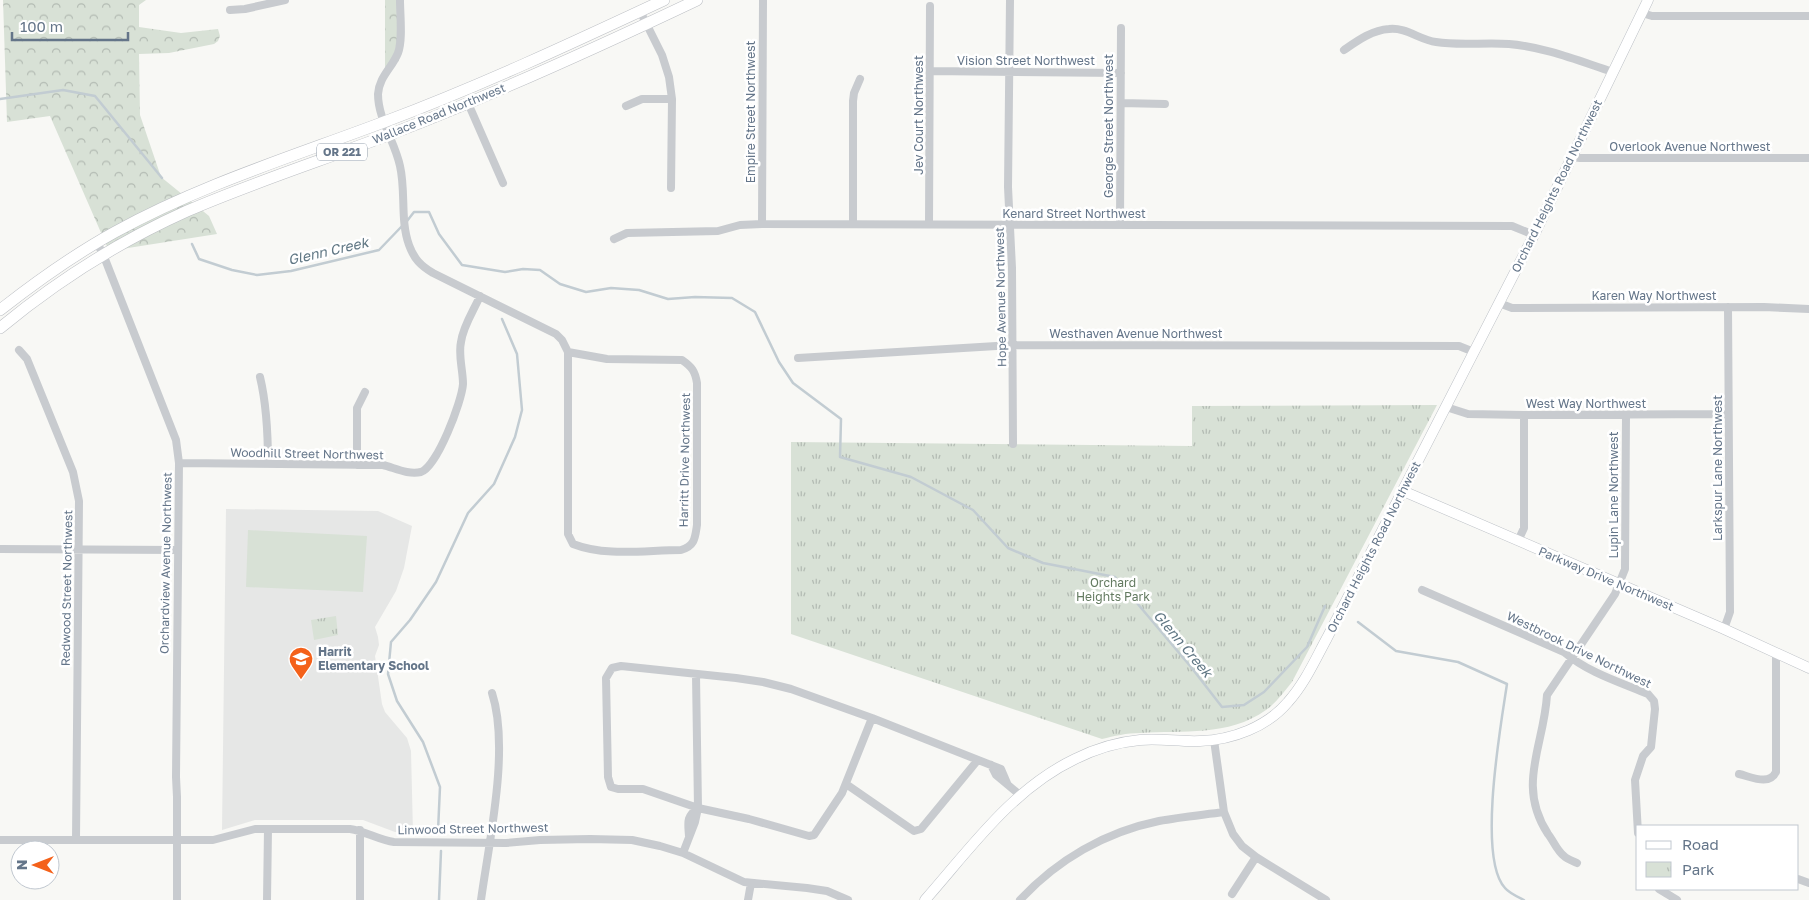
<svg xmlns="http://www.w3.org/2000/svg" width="1809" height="900" font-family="'Golos Text',sans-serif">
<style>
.built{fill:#e6e7e6}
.green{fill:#d8e1d6}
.forest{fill:url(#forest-crowns)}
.park{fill:url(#park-tufts)}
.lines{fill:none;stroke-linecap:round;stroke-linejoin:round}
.stream{stroke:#c2ccd2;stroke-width:2.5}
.secondary-casing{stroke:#bcc0c6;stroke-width:11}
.primary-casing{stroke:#bbbec3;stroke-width:12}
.street{stroke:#c8cbcf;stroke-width:8}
.secondary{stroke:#fff;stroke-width:10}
.primary{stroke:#fff;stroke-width:11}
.labels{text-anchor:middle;stroke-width:5;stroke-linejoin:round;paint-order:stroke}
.shield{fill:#fff;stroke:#929eac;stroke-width:1}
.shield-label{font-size:11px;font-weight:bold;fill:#647589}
.street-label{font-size:12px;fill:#647589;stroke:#fff}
.park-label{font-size:12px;fill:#637a60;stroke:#fff}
.poi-label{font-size:12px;font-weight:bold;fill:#647589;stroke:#fff;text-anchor:start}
.water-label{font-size:14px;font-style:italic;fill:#607784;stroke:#fff}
</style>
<defs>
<pattern id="forest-crowns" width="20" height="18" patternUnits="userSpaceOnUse" patternTransform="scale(1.25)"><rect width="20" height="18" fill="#d8e1d6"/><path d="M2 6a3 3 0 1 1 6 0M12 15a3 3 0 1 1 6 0" fill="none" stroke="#b3bbb3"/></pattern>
<pattern id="park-tufts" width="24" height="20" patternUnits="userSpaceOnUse" patternTransform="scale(1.25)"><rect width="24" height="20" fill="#d8e1d6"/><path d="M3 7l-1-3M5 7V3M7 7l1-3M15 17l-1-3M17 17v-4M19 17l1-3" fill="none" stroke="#b3bbb3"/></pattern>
</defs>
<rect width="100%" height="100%" fill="#f8f8f5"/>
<!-- built -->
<path class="built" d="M226,509L378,511L412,526L404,568L396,591L375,627L378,637L379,645L375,656L382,704L385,712L407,738L411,751L413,833L395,832L363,820H255L222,830Z"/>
<!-- green -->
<path class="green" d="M248,530L367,536L363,592L246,587Z"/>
<!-- forest -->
<path class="forest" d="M3,0H146L139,5V27L181,33L218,29L220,36L218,41L214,44L169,53L139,54L140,115L161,177L209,216L217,234L109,251L50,116L7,122Z
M385,0H399V61L385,68Z"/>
<!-- park -->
<path class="park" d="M1437,405L1292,682C1284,692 1276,703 1266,710C1228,737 1183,730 1140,733C1127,733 1114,736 1102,739L791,634V442L1192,446V406Z
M336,616L338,635L314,640L311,620Z"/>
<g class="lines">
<!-- stream -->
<path class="stream" d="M0,99L63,90L95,96L162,178
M407,221L414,212H429L439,234L462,265L505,272L523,269L540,270L560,284L586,292L611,288L639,290L668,299L695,297L732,298L755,312L779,362L793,383L841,419L840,457L911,477L973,510L1008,548L1043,563L1115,577L1191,667L1222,707L1244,705L1264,692L1307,647L1325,606
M192,244L199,259L232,270L257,275L291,271L379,250L403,225
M1358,622L1396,651L1458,662L1507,684C1501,724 1477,858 1505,888C1509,893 1518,897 1524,900
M438,831L440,787L423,742L397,701L388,674L391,642L410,620L436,582L468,513L494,484L515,437L522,410L517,354L502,319
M439,900L441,851"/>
<defs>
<path id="secondary" d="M1403,491L1724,629L1809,668
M925,900C970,849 1012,789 1075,759C1095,749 1118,742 1140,740C1160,738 1180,742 1200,741C1232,740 1267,727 1288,702C1305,683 1315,660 1327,638L1534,235L1648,0"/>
<path id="primary" d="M0,310C37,281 75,254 115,232C200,185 294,156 384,122C480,86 572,43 664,0
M0,328C57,281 120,241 187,211C254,182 323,160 391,134C495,94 596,48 697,0"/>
</defs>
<!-- secondary casing -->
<use href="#secondary" class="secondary-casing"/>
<!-- primary casing -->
<use href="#primary" class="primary-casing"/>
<!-- street -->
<path class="street" d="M400,0C400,15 403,40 398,53C392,68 379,77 378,94C378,119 395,142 400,166C406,192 400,220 409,245C414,259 421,266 433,273L556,334L562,340L568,352
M1010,0L1008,187L1012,268L1013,444
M230,10L245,9L285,0
M640,11L662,55L669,77L672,99L671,188
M1642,13L1652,16H1809
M1344,50C1357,41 1372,30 1389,29C1406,27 1420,40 1436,42C1460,46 1485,42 1509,44C1545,47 1579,61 1613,72
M930,71L1121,73
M468,103L503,183
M1121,103L1165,104
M626,106L642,99H672
M1572,157L1580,158H1809
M762,224L763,0
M853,224V101L854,93L860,79
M929,224L930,6
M1120,225L1121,28
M614,239L627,233L718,231L740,225L762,224L1512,226L1534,235
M97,243L103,254L176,440L179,463L176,777L177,797V900
M1499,303L1512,308L1764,307L1809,309
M19,350L27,359L73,472L79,501L76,840
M568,352L607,359L682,360C692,367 695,371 697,383V525C695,538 695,546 681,550C646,550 606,557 573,544L568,534Z
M798,358L1013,345L1459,346L1474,352
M260,377C267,406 268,434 268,464
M1446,407L1468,414L1524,415L1728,414
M179,463L383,465C395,468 408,475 421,472C437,467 462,401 463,384C463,370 458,355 461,342C463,326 474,310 480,296
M357,465V408L365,392
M1518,541L1524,528V415
M0,549L177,550
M1422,590L1564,652C1587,672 1619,682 1648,694L1654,701L1655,709L1651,747L1643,756L1635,780L1638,833
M1724,629L1730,612L1728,307
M872,718L1001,769L1007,783
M1214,740L1224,812L1233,834L1242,846L1256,857L1326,900
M991,765L996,775L1020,795
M1739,774C1752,777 1769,786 1776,772V652
M846,784L914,831L921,829L977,761
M360,830V900
M689,836C688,822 686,817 698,808L749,819L809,836L814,835L842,793L872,718L791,689L763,682L736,678L621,666L612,668L606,678L608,777L611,787L618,789H643L698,808
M0,840H213L255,829H350C365,831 379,840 394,842L506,843L540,840L590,839L632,840L660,846L683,853L744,882L807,888L827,891L848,900
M683,853L695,822L698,808L696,675
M1577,863C1573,861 1567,859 1564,856C1557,851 1553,840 1548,834C1516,785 1544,746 1547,695L1615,594L1625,569L1626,415
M1798,879L1809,883
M1659,889L1677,900
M1232,894L1256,857
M267,900L268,829
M481,900C489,842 510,748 492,693
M748,900L751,883
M1020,900C1057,860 1105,832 1159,821C1180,817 1202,815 1224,812"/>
<!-- secondary -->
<use href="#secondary" class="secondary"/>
<!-- primary -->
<use href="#primary" class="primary"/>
</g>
<!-- icons -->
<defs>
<symbol id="school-pin" viewBox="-11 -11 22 30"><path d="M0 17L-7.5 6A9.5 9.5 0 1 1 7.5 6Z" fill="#f4611a" stroke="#fff"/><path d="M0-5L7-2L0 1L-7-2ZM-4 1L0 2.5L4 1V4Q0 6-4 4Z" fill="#fff"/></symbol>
</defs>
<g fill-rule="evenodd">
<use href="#school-pin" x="287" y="645" width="28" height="38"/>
</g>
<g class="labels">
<!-- shield labels -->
<rect class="shield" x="317" y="143.5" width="50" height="17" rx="4"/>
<g class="shield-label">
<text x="342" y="156">OR 221</text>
</g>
<!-- street labels -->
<g class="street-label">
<text x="1026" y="65">Vision Street Northwest</text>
<text transform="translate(751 112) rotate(-90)" y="4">Empire Street Northwest</text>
<text transform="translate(439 114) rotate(-22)" y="4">Wallace Road Northwest</text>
<text transform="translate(919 115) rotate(-90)" y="4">Jev Court Northwest</text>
<text transform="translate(1109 126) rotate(-90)" y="4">George Street Northwest</text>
<text x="1690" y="151">Overlook Avenue Northwest</text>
<text transform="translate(1557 186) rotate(-64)" y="4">Orchard Heights Road Northwest</text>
<text x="1074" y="218">Kenard Street Northwest</text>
<text x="1654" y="300">Karen Way Northwest</text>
<text transform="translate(1001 297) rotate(-91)" y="4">Hope Avenue Northwest</text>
<text x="1136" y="338">Westhaven Avenue Northwest</text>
<text x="1586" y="408">West Way Northwest</text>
<text transform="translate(307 454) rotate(1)" y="4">Woodhill Street Northwest</text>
<text transform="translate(685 460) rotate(-89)" y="4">Harritt Drive Northwest</text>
<text transform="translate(1718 468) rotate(-90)" y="4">Larkspur Lane Northwest</text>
<text transform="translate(1614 495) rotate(-90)" y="4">Lupin Lane Northwest</text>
<text transform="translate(1374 547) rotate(-63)" y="4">Orchard Heights Road Northwest</text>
<text transform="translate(166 563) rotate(-89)" y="4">Orchardview Avenue Northwest</text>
<text transform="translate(1606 579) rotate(23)" y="4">Parkway Drive Northwest</text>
<text transform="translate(67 588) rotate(-89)" y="4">Redwood Street Northwest</text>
<text transform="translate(1579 650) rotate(26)" y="4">Westbrook Drive Northwest</text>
<text transform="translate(473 829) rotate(-1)" y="4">Linwood Street Northwest</text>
</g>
<!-- park labels -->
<g class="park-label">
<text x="1113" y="587">Orchard<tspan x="1113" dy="14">Heights Park</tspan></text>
</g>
<!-- poi labels -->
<g class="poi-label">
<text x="318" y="656">Harrit<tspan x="318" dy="14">Elementary School</tspan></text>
</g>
<!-- water labels -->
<g class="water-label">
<text transform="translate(328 251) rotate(-13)" y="5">Glenn Creek</text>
<text transform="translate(1183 644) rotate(50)" y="5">Glenn Creek</text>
</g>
</g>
<!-- legend -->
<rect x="1636" y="825" width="162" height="65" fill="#ffffff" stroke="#c1c8d0"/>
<rect x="1646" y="841" width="25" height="8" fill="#ffffff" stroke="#c1c8d0"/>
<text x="1682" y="850" font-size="15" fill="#647589">Road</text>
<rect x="1646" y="862" width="25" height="15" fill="url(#park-tufts)" stroke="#c1c8d0"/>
<text x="1682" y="875" font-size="15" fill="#647589">Park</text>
<!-- north arrow -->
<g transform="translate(35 865) rotate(270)"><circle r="24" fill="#ffffff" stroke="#c1c8d0"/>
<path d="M0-4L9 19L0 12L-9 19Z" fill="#f4611a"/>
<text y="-8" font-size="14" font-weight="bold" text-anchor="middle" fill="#647589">N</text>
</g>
<!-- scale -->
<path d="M12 32v8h116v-8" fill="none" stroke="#647589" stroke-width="2.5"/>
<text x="20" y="32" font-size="15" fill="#647589" stroke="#ffffff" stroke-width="4" paint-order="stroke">100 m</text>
</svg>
